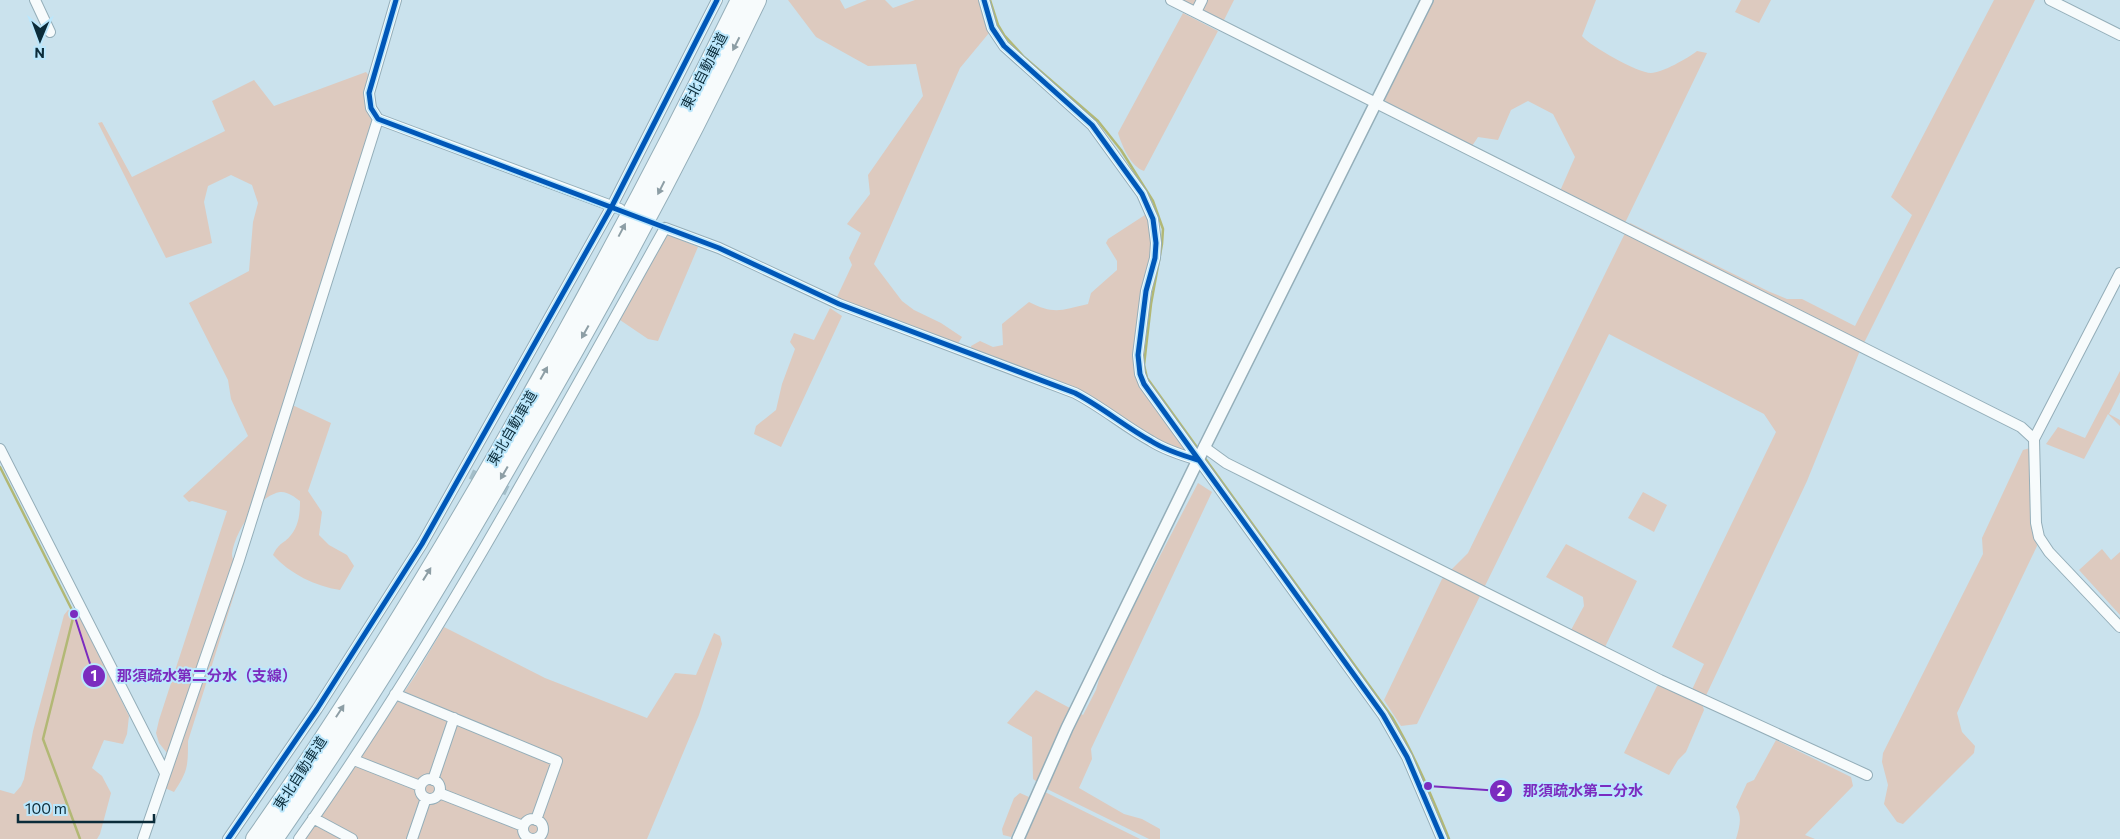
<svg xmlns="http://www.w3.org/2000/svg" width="2120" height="839" font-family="Commissioner,'Noto Sans JP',sans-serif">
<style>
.green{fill:#ddcabf}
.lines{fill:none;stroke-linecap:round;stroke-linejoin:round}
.stream{stroke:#b2b875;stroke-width:2.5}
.minor-tunnel{stroke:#a4bec9;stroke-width:10;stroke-dasharray:10 5;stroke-linecap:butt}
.minor-casing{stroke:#94aeb9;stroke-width:12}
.tertiary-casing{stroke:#94aeb9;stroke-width:14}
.motorway-casing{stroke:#94aeb9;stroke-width:20}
.minor{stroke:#f7fbfc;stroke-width:10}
.tertiary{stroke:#f7fbfc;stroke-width:11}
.motorway{stroke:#f7fbfc;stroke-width:18}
.cycleway-casing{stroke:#bbe7fc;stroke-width:8}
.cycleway{stroke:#0057b8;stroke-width:5}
.oneway{fill:#8d9ea5}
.labels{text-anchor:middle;stroke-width:4;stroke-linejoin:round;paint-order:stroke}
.street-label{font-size:14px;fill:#0b2c3a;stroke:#bbe7fc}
.leader{fill:none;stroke:#7b2cbf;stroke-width:2}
.callout-dot{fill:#7b2cbf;stroke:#bbe7fc;stroke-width:2}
.mark-label{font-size:15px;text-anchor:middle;font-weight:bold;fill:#fff}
.callout-label{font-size:15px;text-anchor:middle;font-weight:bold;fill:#7b2cbf;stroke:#bbe7fc;stroke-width:4;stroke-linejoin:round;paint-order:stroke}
</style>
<rect width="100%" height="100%" fill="#cae2ed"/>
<!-- green -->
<path class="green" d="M788,0H840L845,9L867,0H885L893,8L915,0H980L989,33L960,68L874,264L902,301L914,310L941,323L962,337L957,345L836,299L852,265L849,258L861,233L847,224L870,194L868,175L923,96L916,64L868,66L816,37Z
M1179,0H1234L1223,22Z
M1431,0H1596L1582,36C1590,46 1638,73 1651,73C1662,73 1688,58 1697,51L1707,53L1624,225L1560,191L1575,157L1553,114L1528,101L1511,110L1498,140L1478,137L1472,146L1386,103L1384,96Z
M1741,0H1771L1759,23L1735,12Z
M1994,0H2035L1859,353L1807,481L1702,704L1704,710L1686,752L1678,760L1669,775L1624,753L1657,686L1660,684L1689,696L1704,664L1672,647L1776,432L1764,414L1609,334L1417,724L1401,726L1384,700L1442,579L1468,553L1630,223L1770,292L1787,299H1802L1855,326L1912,215L1891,197Z
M1183,13L1218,31L1144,171C1131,167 1122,146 1118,133Z
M366,72L370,77L376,118L288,403L331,423L308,491L322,512L319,535L329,545L347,555L354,566L340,590C315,586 290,574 273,555C280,541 283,545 291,535C299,525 300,513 300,501C295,497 287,491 280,492C257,496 234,534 232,554C232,560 237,570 240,576L188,741C188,766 188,771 174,792L165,788L171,763L167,753L159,743L156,733L159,720L227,511L192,501L189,502L183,496L248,436L231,399L228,380L189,303L249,271L253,222L258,203L252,185L231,175L208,186L204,202L212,243L166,258L98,123L102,122L132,177L225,131L212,101L254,80L274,106Z
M1148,213L1154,247L1134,350V375L1184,446L1183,451L1173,449L1124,421L972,351L971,346L980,341L993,347L1003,345L1002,324L1029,302C1054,315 1062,310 1088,304L1091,293L1117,270V261L1106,243L1108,239Z
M667,234L698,247L658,341L648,339L620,320Z
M830,308L842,316L781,447L754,434L756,426L776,410L782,384L795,349L790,342L794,333L814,340Z
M2120,371V392L2109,414L2120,420V426L2108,414L2084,459L2046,444L2058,427L2085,438Z
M2030,448L2033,527L2037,546L1957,713L1962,732L1975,746L1974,753L1903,824L1897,822L1884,804L1888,785L1882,762L1883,753L1983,554L1982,538L2023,450Z
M1198,483L1212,492L1091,749L1092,759L1079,788L1124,814L1142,819L1160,829V839H1149L1047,789L1033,779L1032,737L1007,723L1036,690L1083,715L1096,690L1103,665Z
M1643,492L1667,505L1654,532L1628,518Z
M1566,544L1637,581L1605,647L1571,630L1584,606L1583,597L1546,577Z
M2102,549L2111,560L2120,552V615L2079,570Z
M68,610L80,616L129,716L127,734L123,744L104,740L92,768L102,776L111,793L100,834L97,839H0V790L14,794L21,786L24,779L33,731L64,615Z
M444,627L545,678L647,718L675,673L696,675L714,633L720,636L722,644L699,715L647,839H305L415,676Z
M1776,740L1851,777L1853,786L1805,835L1815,839H1736C1739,828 1743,817 1736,807L1747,783L1754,780Z
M1043,791L1140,839H1020Z
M1020,793L1029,797L1011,837L1003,835L1002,829L1014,798Z"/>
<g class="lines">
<!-- stream -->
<path class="stream" d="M990,0L998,25L1004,35L1024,57L1098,121L1121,150L1153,201L1163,229L1162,244L1151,304L1144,365L1147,378L1199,450
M1204,457L1392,717C1415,756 1432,797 1449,839
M0,467L74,614L43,739L80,839"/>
<!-- minor-tunnel -->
<path class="minor-tunnel" d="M471,474L510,492"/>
<defs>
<path id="minor" d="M35,0L50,32
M396,0L369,93L371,108L378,119L620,209
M984,0L992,28L1004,46L1092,125L1142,194L1153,219L1156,243L1155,258L1146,291L1138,355L1140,374L1144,384L1383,715L1407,757L1442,839
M1171,0L2021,427L2034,439
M2050,0L2120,35
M1196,12L1202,0
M2120,273L2034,439L2036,523L2039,537L2049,552L2120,627
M1204,447L1226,463L1660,680L1867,775
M0,449L165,773
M395,694L557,761L536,820
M354,760L420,786
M420 789a10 10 0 1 1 20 0a10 10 0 1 1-20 0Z
M433,780L454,718
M439,793L523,826
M313,818L352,839
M523 829a10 10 0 1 1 20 0a10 10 0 1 1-20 0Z
M143,839L239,560L378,119
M228,839L317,709L422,544L612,206L717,0
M299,839C436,645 549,435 665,228L719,248L839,304L1075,393C1102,407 1124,426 1151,441C1165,450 1181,455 1198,460
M412,839L426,798"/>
<path id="tertiary" d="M1018,839L1067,728L1198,460L1427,0"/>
<path id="motorway" d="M255,839C343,714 423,584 499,452C584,304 665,153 740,0
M274,839C360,715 439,586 514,455C601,307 683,155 757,0"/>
</defs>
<!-- minor casing -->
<use href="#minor" class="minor-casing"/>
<!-- tertiary casing -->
<use href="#tertiary" class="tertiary-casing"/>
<!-- motorway casing -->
<use href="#motorway" class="motorway-casing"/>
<!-- minor -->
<use href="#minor" class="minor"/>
<!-- tertiary -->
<use href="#tertiary" class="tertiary"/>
<!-- motorway -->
<use href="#motorway" class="motorway"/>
<defs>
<path id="cycleway" d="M396,0L369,93L371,108L378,119L719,248L839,304L1075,393C1102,407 1124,426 1151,441C1165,450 1181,455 1198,460
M984,0L992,28L1004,46L1092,125L1142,194L1153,219L1156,243L1155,258L1146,291L1138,355L1140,374L1144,384L1383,715L1407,757L1442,839
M228,839L317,709L422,544L612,206L717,0"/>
</defs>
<!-- cycleway casing -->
<use href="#cycleway" class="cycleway-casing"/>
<!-- cycleway -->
<use href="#cycleway" class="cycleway"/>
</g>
<!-- one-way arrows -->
<defs><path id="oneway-solid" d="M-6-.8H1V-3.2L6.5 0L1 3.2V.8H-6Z" transform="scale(1.25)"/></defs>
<g class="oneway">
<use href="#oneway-solid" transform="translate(736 44) rotate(117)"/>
<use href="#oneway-solid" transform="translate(661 188) rotate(117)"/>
<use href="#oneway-solid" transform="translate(622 230) rotate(-62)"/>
<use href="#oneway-solid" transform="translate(585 332) rotate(119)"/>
<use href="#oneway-solid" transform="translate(544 373) rotate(-61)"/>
<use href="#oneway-solid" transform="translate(504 473) rotate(120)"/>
<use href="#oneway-solid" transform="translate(427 574) rotate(-58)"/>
<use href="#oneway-solid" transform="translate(340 711) rotate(-57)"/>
</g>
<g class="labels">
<!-- street labels -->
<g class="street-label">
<text transform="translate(704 71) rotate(-63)" y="5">東北自動車道</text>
<text transform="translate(512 428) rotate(-60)" y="5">東北自動車道</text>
<text transform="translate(300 773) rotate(-57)" y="5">東北自動車道</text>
</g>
</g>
<!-- callouts -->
<path class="leader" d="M74 614L94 676M1428 786L1501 791"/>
<g class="callout-dot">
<circle cx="74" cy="614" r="5"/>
<circle cx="1428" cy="786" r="5"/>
<circle cx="94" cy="676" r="12"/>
<circle cx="1501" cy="791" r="12"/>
</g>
<g class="mark-label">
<text x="94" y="681">1</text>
<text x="1501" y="796">2</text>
</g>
<g class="callout-label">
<text x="207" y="681">那須疏水第二分水（支線）</text>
<text x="1583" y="796">那須疏水第二分水</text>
</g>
<!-- north arrow -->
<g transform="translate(40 40) rotate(181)" stroke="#bbe7fc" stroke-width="4" paint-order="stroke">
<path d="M0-4L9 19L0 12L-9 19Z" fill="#0b2c3a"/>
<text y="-8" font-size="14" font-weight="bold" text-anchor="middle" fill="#0b2c3a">N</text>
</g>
<!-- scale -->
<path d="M18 814v8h136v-8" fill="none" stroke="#0b2c3a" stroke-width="2.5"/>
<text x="25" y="814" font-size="15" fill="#0b2c3a" stroke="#bbe7fc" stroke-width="4" paint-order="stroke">100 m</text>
</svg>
